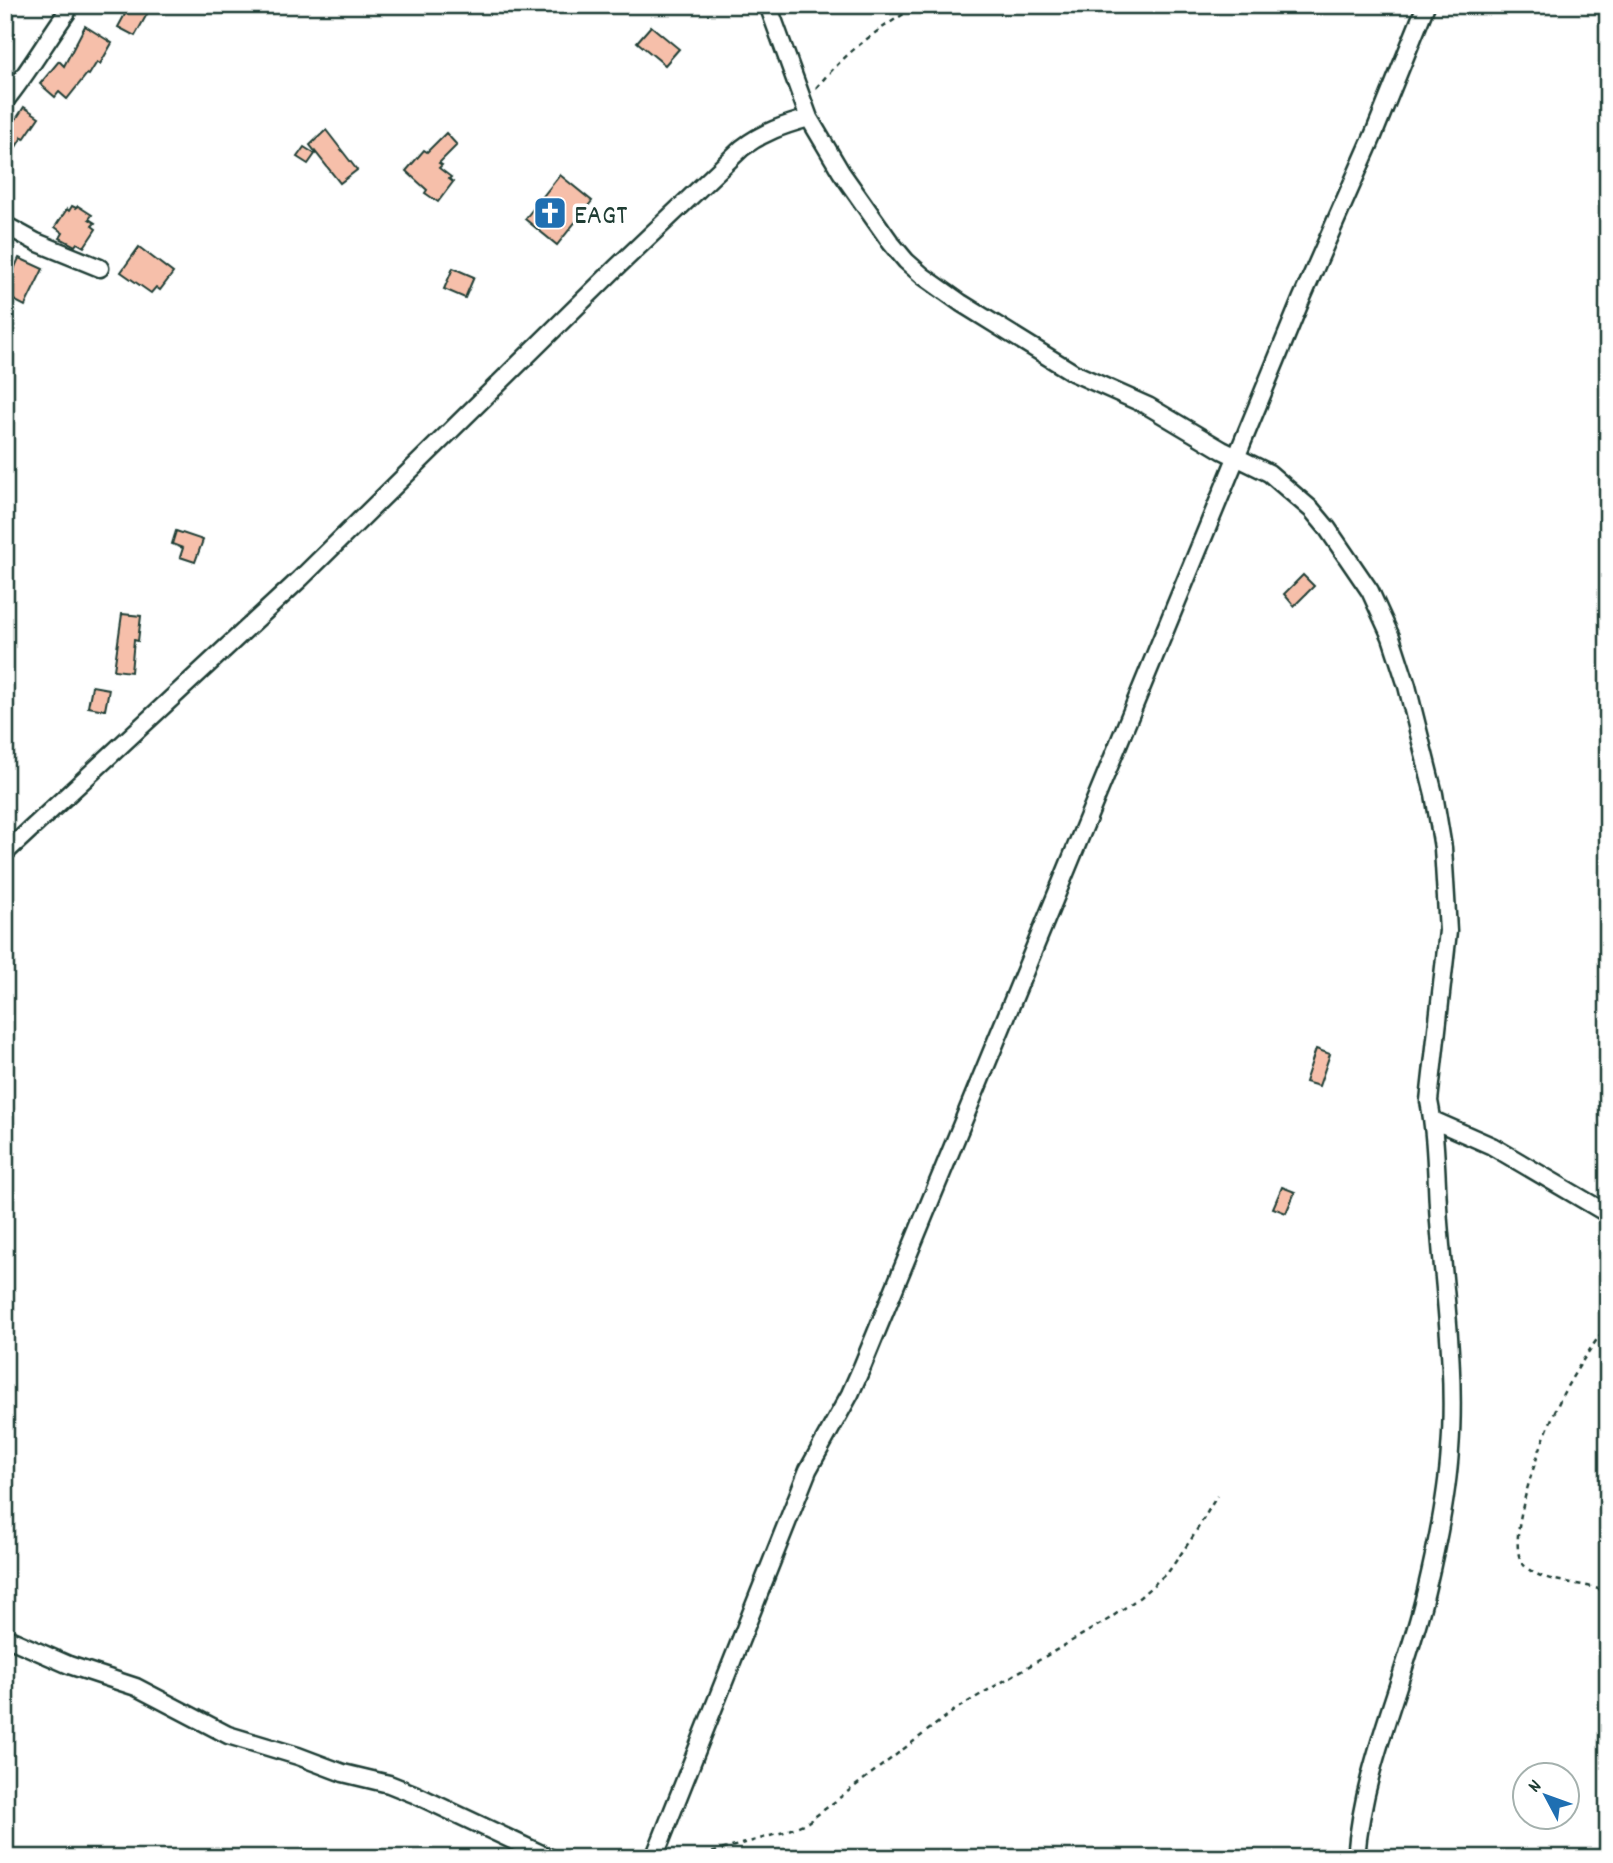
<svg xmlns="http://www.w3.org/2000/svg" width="1613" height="1863" font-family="Dekko,sans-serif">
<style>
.building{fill:#f6bfaa;stroke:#1f3d34;stroke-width:2}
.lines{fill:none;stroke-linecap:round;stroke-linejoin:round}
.minor-casing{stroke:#1f3d34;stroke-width:21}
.path{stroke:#1f3d34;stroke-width:2.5;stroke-dasharray:5 5;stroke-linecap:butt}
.minor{stroke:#fff;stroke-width:16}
.labels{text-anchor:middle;stroke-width:7;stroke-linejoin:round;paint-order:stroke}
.poi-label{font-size:28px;fill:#1f3d34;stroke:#fff;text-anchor:start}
</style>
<rect width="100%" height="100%" fill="#fff"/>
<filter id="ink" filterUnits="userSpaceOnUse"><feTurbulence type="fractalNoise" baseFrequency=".0143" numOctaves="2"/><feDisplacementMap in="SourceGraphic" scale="14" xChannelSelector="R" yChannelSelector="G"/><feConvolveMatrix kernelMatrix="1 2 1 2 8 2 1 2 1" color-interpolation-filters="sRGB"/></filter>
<g filter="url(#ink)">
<!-- building -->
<path class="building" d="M130,5H152L135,36L118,27Z
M85,26L112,43L100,64L97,62L89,75L87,74L67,99L59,92L55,97L40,84L59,61L64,66Z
M651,26L679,49L665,65L637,42Z
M24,107L39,117L24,139L22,137L5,165V136Z
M326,130L357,170L340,183L310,145Z
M446,133L457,145L439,163L442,165L439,168L451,177L449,179L453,182L438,202L425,193L427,190L406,171L424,150L427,152Z
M304,147L315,154L308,164L297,157Z
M560,175L592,201L557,245L525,219Z
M72,206L76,208L78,206L92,215L89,219L95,223L92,226L96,229L84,247L77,243L75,246L60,238L63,233L55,227L67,209L69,211Z
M139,247L173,273L160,290L156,287L151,293L121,272Z
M19,258L43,269L25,306L8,297L6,287Z
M453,268L474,277L465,298L444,289Z
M176,531L203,540L195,562L180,557L183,548L172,544Z
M1303,575L1314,586L1294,606L1284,594Z
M122,614L141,616L138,641L134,640L131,672L114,670Z
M92,686L109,689L105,710L88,707Z
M1316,1049L1330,1054L1319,1086L1305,1082Z
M1282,1187L1295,1192L1286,1213L1273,1208Z"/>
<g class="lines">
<defs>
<path id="minor" d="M768,5L809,118L841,172L891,243L906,261L923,276L961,303L1074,373L1148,406L1222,450L1269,473L1312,510L1327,528L1370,591L1391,637L1407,686L1434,794L1443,848L1448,931L1429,1101C1437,1140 1436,1182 1439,1222C1445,1298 1456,1374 1450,1450C1447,1498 1437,1545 1426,1591C1405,1681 1363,1765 1356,1858
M5,101C28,73 46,41 67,12
M5,225L36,242L100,268
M5,853L300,579L616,268L742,148C763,132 784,125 809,118
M1433,1120L1492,1146L1608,1214
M5,1637L69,1665L136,1687L228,1735L298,1756L343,1773L389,1784L414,1794L550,1858
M654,1858L808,1470L850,1394L862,1367L1301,300L1373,136L1426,5"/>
</defs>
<!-- minor casing -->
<use href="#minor" class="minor-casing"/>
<!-- path -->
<path class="path" d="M816,88C848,50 876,30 919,5
M1608,1324C1592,1346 1577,1368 1564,1392C1549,1420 1502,1539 1523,1564C1540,1585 1584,1580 1608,1593
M693,1858L784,1832L808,1822L956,1709L1109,1619L1140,1597L1169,1571L1192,1538L1217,1496"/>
<!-- minor -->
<use href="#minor" class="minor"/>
</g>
</g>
<!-- icons -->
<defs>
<symbol id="church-square" viewBox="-11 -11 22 22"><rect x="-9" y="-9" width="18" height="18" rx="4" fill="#1f6fb2" stroke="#fff"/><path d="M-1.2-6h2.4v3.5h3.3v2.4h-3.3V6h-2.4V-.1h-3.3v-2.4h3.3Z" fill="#fff"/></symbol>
</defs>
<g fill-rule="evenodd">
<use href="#church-square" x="531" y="194" width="38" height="38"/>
</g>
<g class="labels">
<!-- poi labels -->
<g class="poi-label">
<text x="574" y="223">EAGT</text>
</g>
</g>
<!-- margin -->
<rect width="1613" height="1863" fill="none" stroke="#fff" stroke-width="28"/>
<rect x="14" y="14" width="1585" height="1835" fill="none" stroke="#1f3d34" stroke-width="2.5" filter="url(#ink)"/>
<!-- north arrow -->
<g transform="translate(1546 1796) rotate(311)"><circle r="33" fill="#ffffff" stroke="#a5b1ae" stroke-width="2"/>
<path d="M0-5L12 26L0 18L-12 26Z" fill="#1f6fb2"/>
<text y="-10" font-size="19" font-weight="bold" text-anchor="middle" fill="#1f3d34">N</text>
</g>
</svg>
